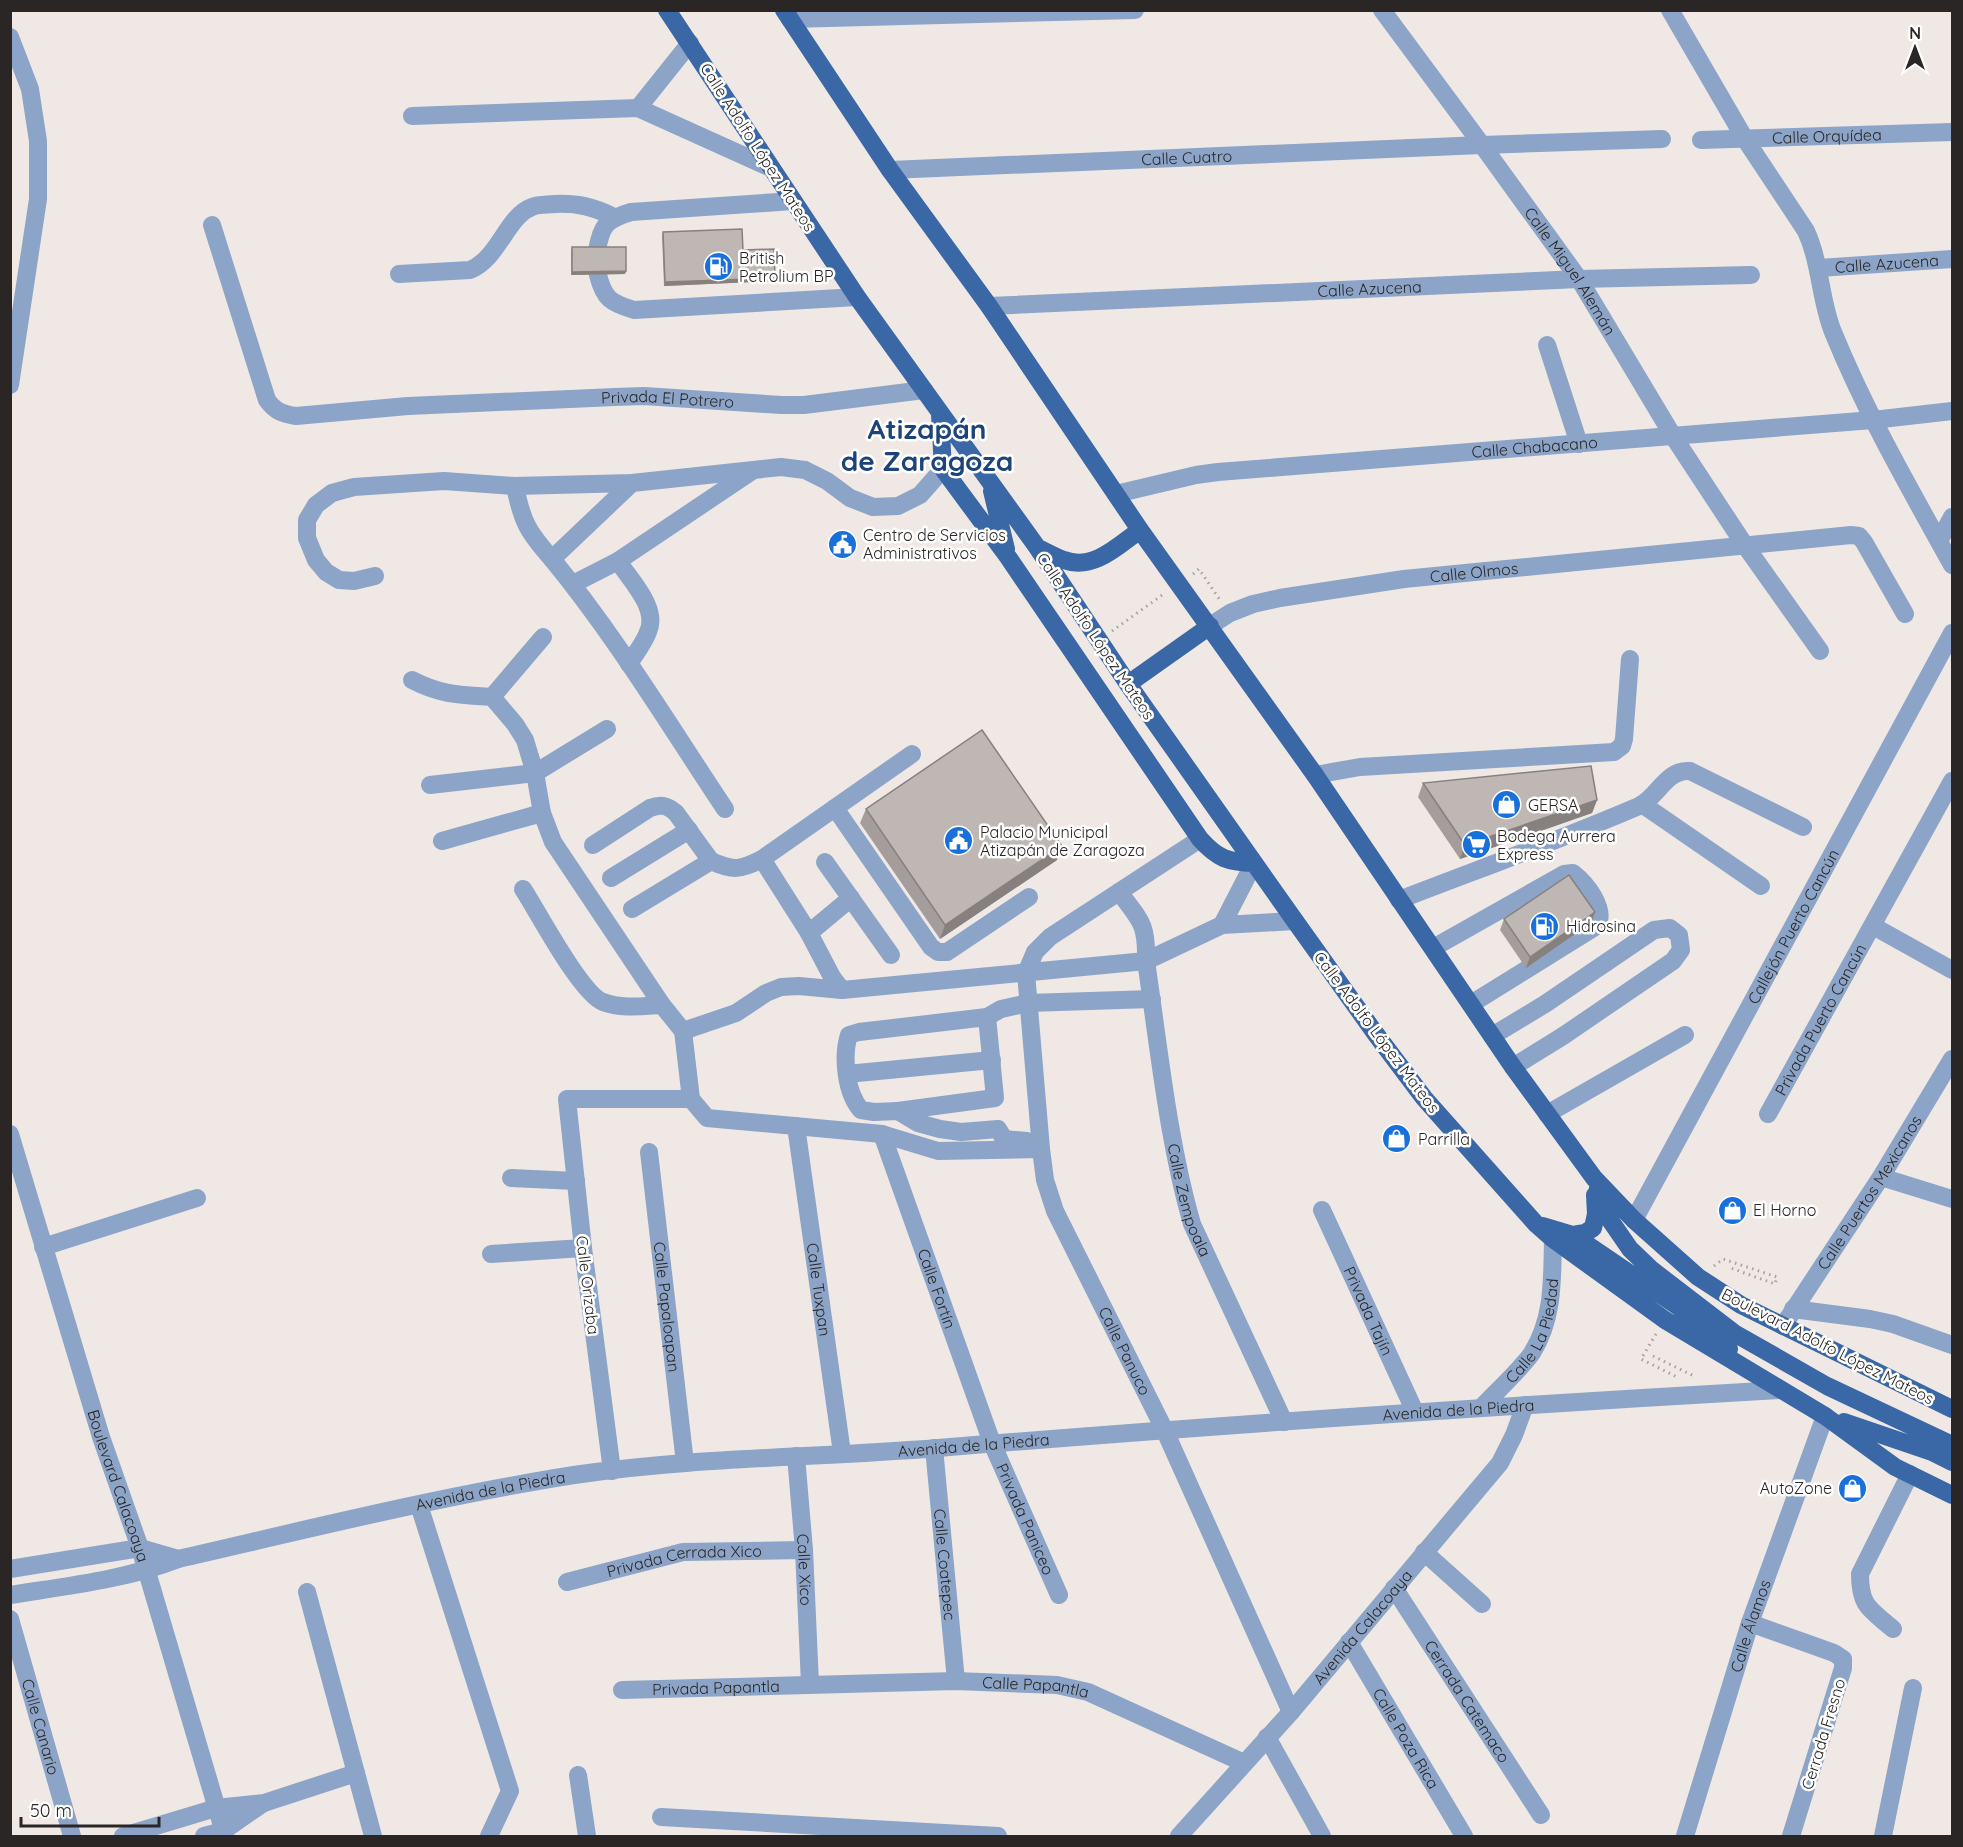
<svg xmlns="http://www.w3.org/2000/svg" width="1963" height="1847" font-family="Quicksand,sans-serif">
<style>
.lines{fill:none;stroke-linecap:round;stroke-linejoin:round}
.path{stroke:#a7a19e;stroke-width:3;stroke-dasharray:1.5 4.5;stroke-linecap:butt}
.minor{stroke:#8ba4c7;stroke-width:18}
.major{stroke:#3a67a6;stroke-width:18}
.wall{fill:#a49d9b}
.shaded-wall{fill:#86807e}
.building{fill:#bfb7b4;stroke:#86807e;stroke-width:1.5}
.labels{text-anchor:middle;stroke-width:5;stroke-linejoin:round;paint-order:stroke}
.street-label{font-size:16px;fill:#292625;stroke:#fff}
.poi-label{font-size:16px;fill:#292625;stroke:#fff;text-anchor:start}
.town-label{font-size:28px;font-weight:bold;fill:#1d4478;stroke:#fff}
</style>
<rect width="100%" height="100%" fill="#f0e8e4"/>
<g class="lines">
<!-- path -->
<path class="path" d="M1193,574L1199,569L1220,600
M1112,631L1165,593
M1714,1266L1723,1259L1777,1277L1775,1284L1728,1267
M1656,1334L1641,1359L1677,1377
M1653,1356L1694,1376"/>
<!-- minor -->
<g class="minor">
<path id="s1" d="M1382,10L1482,145L1579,279L1673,436L1744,544L1820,651"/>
<path d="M1670,10L1745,139L1806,231C1821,264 1820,300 1833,332C1866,413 1910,489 1952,565"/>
<path d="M790,19L1135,10"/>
<path d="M10,37L30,89L38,141V199L10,385"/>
<path d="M638,108L690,43"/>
<path d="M412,116L638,108L771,168"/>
<path id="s2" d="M1701,140L1952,132"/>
<path id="s3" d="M890,170L1482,145L1662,139"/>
<path id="s4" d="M212,225L267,400C275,411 282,414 296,416L408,406L615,397L644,396L781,405H804L924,390"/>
<path d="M597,251C601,225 607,219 631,212L793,201"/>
<path id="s5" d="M1819,268L1952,259"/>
<path d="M399,274L470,270C499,258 507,216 532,207C539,204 547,205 555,204C578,203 594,207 614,217"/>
<path d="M598,275C604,299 611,303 634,310L857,297"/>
<path id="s6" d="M989,306L1579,279L1751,275"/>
<path d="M1547,345L1579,444"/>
<path d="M632,483L552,559C616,637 669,725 725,809"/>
<path d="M515,486C522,522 528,532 552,559"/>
<path id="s7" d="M1116,494L1196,475L1218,472L1873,420L1952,411"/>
<path d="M1939,541L1952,517"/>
<path d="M375,576L354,581L339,580L326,572L316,560L307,538V520L316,505L332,493L354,487L444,481L515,486L632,483L781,467L805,470L827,481L850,498L873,507L898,506L920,495L943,469"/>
<path d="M573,584L618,561"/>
<path id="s8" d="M1210,626L1230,613L1253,604L1280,598L1404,579L1851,535L1859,536L1864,542L1905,614"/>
<path d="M543,637L492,697L515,724L525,740L535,773L542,813L553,842L662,1005L683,1031L691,1099L707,1118L882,1134L938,1151L1041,1149"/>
<path d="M629,664C635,654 644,643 648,632C659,608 630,580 618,561L752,471"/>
<path d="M412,680C441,695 459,695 492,697"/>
<path d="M1315,775L1360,767L1614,752L1622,746L1624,739L1630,659"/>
<path d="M430,785L535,773L607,729"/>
<path d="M1642,804L1761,886"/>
<path d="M835,808L931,947L938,952H947L1029,897"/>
<path id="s9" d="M1200,839L1050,937L1035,952L1026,973L1041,1149L1045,1180L1055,1211L1165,1431L1291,1712"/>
<path d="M442,841L542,813"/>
<path d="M593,845L650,808C661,804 667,805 676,813L711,861"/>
<path d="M762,859L809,933L832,977L842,990"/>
<path d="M825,862L891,955"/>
<path d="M611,878L689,830"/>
<path d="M523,889C538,912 581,994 603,1002C622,1009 642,1006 662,1005"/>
<path id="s10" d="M1119,892C1141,921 1147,924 1146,961C1159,1048 1168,1141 1192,1224L1284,1422"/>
<path d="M1399,900C1479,869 1560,840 1639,806C1658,797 1666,769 1690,771L1803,827"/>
<path d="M632,909L711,861C733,871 741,870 762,859L912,754"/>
<path d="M1222,925L1254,863"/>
<path d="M1873,926L1952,970"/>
<path d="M809,933L851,898"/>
<path d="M1433,948L1564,874L1573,873C1587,884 1605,907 1598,925L1471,1004"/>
<path d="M683,1031L736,1013L766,993L781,987L799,986L842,990L1146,961L1222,925L1295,921"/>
<path d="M1492,1036L1545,1004L1654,930L1670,928L1679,935L1681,950L1673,961L1563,1036L1513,1067"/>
<path d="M847,1074L992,1060"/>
<path d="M898,1111L995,1098L987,1017"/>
<path d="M1547,1114L1685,1035"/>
<path id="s11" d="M1768,1114L1952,781"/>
<path id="s12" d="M796,1126L842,1453"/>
<path id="s13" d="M10,1134L101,1437L140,1548L225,1836"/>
<path id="s14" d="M882,1134L992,1443L1059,1595"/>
<path d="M1027,1141L1004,1139L998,1129L961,1132L940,1129L918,1123L898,1111L874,1112L861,1110C846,1093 842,1057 849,1035L859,1032L987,1017L1001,1009L1028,1003L1152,999"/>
<path id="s15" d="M649,1152L685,1463"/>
<path d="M1881,1177L1952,1199"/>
<path d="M511,1178L576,1181"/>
<path id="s16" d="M1322,1210L1415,1412"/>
<path id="s17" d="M1634,1220L1952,633"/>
<path d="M43,1247L197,1198"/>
<path d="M491,1254L583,1248"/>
<path d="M1793,1309L1870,1319L1893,1324L1952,1345"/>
<path id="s18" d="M1783,1326L1881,1177L1952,1059"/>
<path id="s19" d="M1481,1408C1495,1393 1521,1369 1532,1353C1554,1318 1552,1279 1553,1239"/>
<path id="s20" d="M934,1448L956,1681"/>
<path id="s21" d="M796,1456L804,1550L810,1684"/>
<path d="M612,1471L583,1248L567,1099H691"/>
<path d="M419,1505L510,1791L489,1836"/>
<path d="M1424,1552L1482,1604"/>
<path d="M10,1569L140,1548L178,1559"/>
<path id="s22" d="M567,1582L683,1552L804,1550"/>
<path id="s23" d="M1394,1588L1541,1815"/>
<path d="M307,1592L373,1836"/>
<path id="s24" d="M10,1595C67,1586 124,1580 178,1559C309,1529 441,1496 574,1475C694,1457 817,1458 938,1448C1218,1425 1498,1406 1779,1390"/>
<path id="s25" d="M10,1619L72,1836"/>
<path d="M1750,1623L1834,1653L1843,1659V1668L1791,1836"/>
<path d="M1893,1629C1870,1609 1860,1607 1860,1574L1910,1474"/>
<path id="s26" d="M1349,1642L1464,1836"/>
<path id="s27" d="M622,1690L956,1681L1057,1685L1088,1692L1244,1763"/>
<path d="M1267,1737L1322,1836"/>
<path d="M578,1775L587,1836"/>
<path d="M661,1817L998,1836"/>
<path d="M123,1836L216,1808L264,1803L356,1773"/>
<path d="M204,1836L223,1831L262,1804"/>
<path id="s28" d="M1179,1836L1291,1712L1500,1463L1514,1435L1525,1405"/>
<path id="s29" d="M1685,1836L1750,1623L1825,1416"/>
<path d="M1883,1836L1913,1688"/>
</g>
<!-- major -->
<path class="major" d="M667,10L857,297L1037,547L1128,684L1295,921L1375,1033L1424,1098L1536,1224L1553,1239L1665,1320L1825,1416L1895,1467L1952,1495
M784,10L890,170L989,306L1140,530L1315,775L1513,1067L1594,1178L1634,1220L1698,1277L1741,1305L1952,1409
M940,414L943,469L1008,557L1200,839C1218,859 1228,862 1254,863
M992,491L1006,549
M1038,548C1047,552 1055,557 1064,560C1093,571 1118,546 1140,530
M1128,684L1210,626
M1598,1188L1610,1220L1630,1249L1652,1270L1734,1333L1827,1386L1952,1445
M1543,1226L1573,1235L1679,1307L1729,1349
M1573,1235L1585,1233L1593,1228L1596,1214L1595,1195
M1844,1422L1932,1452L1952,1462"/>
</g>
<!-- wall -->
<path class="wall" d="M663,232L743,250L775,278L774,281L664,286L662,236Z
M572,247L626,271L625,274L571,275V251Z
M1423,783L1597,800L1592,813L1460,859L1418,797Z
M866,809L1062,846L1057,860L940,939L860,823Z
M1595,912L1591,923L1526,968L1500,930L1504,919Z"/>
<!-- shaded-wall -->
<path class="shaded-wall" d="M626,271L625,274L571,275L572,272Z
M775,278L774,281L664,286L665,282Z
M1597,800L1592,813L1460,859L1465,845Z
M1062,846L1057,860L940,939L945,925Z
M1595,912L1591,923L1526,968L1530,957Z"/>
<!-- building -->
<path class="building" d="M742,229L743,250L774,249L775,278L665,282L663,232Z
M572,247H626V271L572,272Z
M982,730L1062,846L945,925L866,809Z
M1591,766L1597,800L1465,845L1423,783Z
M1569,875L1595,912L1530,957L1504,919Z"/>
<!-- icons -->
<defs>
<symbol id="fuel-disc" viewBox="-11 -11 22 22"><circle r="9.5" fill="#1a70da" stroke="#fff"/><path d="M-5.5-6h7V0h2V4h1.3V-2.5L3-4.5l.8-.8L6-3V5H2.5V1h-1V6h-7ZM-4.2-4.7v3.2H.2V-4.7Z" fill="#fff"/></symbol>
<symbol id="civic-disc" viewBox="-11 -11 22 22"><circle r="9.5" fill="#1a70da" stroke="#fff"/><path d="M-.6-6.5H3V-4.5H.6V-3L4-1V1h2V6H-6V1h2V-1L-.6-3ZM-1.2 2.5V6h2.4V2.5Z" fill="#fff"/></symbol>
<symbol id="shop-disc" viewBox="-11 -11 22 22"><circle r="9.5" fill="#1a70da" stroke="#fff"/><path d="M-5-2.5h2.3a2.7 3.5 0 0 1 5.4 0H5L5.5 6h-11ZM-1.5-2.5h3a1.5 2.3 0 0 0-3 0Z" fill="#fff"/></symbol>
<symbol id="supermarket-disc" viewBox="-11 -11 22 22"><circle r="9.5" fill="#1a70da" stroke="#fff"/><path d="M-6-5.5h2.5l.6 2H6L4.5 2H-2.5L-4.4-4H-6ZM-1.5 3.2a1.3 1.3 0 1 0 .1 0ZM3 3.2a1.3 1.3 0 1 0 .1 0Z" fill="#fff"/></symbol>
</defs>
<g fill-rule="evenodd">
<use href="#fuel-disc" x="702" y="250" width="33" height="33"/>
<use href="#civic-disc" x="826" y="528" width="33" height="33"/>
<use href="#shop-disc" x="1490" y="788" width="33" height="33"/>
<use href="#civic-disc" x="942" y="824" width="33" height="33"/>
<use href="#supermarket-disc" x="1460" y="828" width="33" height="33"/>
<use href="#fuel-disc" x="1528" y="910" width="33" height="33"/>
<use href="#shop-disc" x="1380" y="1122" width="33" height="33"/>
<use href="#shop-disc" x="1716" y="1194" width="33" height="33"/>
<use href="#shop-disc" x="1836" y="1472" width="33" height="33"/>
</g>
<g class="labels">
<!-- street labels -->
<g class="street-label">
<text dy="6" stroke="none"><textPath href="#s2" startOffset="126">Calle Orquídea</textPath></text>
<text transform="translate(758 147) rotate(57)" y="6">Calle Adolfo López Mateos</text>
<text dy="6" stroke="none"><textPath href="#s3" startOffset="297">Calle Cuatro</textPath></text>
<text dy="6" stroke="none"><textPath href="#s5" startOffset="68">Calle Azucena</textPath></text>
<text dy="6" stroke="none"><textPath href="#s1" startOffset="322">Calle Miguel Alemán</textPath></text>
<text dy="6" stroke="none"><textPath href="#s6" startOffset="381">Calle Azucena</textPath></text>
<text dy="6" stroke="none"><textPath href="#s4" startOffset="590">Privada El Potrero</textPath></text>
<text dy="6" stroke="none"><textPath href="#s7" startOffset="422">Calle Chabacano</textPath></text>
<text dy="6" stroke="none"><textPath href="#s8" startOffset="272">Calle Olmos</textPath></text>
<text transform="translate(1096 636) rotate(56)" y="6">Calle Adolfo López Mateos</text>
<text dy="6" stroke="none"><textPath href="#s17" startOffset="334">Callejón Puerto Cancún</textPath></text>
<text dy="6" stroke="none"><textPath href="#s11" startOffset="108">Privada Puerto Cancún</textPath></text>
<text transform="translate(1377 1032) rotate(53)" y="6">Calle Adolfo López Mateos</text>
<text dy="6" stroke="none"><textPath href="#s18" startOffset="159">Calle Puertos Mexicanos</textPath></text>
<text dy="6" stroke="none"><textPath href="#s10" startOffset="320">Calle Zempoala</textPath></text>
<text transform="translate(588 1285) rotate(83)" y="6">Calle Orizaba</text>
<text dy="6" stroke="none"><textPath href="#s14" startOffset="164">Calle Fortín</textPath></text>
<text dy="6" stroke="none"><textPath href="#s12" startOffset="165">Calle Tuxpan</textPath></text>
<text dy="6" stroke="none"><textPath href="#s15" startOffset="156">Calle Papaloapan</textPath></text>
<text dy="6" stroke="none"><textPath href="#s16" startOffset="111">Privada Tajín</textPath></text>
<text dy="6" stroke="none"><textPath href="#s19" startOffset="96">Calle La Piedad</textPath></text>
<text transform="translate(1828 1346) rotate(27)" y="6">Boulevard Adolfo López Mateos</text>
<text dy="6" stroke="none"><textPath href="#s9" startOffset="620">Calle Panuco</textPath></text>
<text dy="6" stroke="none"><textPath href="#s24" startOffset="1464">Avenida de la Piedra</textPath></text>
<text dy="6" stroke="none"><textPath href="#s24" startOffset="978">Avenida de la Piedra</textPath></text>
<text dy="6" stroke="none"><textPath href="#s13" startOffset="368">Boulevard Calacoaya</textPath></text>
<text dy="6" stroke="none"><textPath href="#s24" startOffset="492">Avenida de la Piedra</textPath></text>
<text dy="6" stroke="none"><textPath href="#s14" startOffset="411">Privada Paniceo</textPath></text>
<text dy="6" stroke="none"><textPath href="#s22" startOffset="120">Privada Cerrada Xico</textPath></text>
<text dy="6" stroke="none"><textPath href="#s20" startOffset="117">Calle Coatepec</textPath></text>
<text dy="6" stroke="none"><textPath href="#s21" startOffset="114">Calle Xico</textPath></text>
<text dy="6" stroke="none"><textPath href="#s29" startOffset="220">Calle Álamos</textPath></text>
<text dy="6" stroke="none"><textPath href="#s28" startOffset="278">Avenida Calacoaya</textPath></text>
<text dy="6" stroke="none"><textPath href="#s27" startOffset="94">Privada Papantla</textPath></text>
<text dy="6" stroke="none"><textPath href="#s27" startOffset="414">Calle Papantla</textPath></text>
<text dy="6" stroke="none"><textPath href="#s23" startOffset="135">Cerrada Catemaco</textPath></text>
<text dy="6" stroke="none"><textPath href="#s25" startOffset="112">Calle Canario</textPath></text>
<text transform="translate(1823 1734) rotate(-73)" y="6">Cerrada Fresno</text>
<text dy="6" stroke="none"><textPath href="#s26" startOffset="112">Calle Poza Rica</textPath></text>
</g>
<!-- poi labels -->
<g class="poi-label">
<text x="739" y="264">British<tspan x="739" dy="18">Petrolium BP</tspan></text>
<text x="863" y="541">Centro de Servicios<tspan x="863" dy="18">Administrativos</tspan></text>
<text x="1528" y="811">GERSA</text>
<text x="980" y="838">Palacio Municipal<tspan x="980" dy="18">Atizapán de Zaragoza</tspan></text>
<text x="1497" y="842">Bodega Aurrera<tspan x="1497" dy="18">Express</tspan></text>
<text x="1566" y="932">Hidrosina</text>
<text x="1418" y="1145">Parrilla</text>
<text x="1753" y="1216">El Horno</text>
<text x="1832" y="1494" text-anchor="end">AutoZone</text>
</g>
<!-- town labels -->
<g class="town-label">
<text x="927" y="439">Atizapán<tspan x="927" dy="32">de Zaragoza</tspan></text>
</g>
</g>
<!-- border -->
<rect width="1963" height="1847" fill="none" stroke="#292625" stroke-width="24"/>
<!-- north arrow -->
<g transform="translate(1915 48)" stroke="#ffffff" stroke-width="4.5" paint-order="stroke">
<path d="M0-4.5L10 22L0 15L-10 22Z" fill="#292625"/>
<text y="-9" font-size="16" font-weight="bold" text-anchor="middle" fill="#292625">N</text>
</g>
<!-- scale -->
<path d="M21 1817v9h138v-9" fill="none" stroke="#292625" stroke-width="3"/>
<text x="30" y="1817" font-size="18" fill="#292625" stroke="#ffffff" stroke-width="4.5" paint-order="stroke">50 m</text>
</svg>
